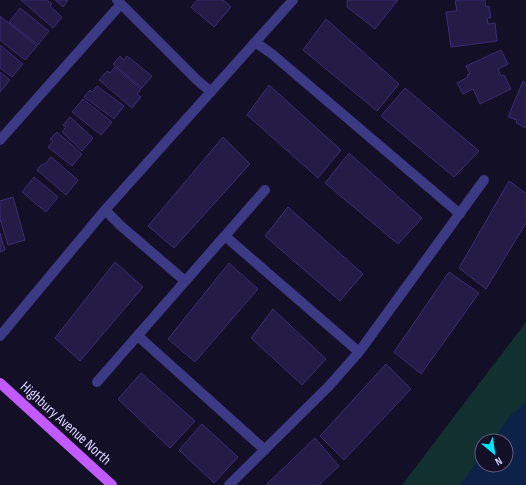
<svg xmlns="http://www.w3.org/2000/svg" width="526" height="485" font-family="'Sofia Sans Condensed',sans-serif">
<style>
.green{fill:#12302f}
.water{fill:#0c2248}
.building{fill:#241b47;stroke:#3b2d73}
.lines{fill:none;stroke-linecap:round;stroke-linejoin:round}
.minor{stroke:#3d3a85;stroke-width:10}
.major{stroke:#c25bff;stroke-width:10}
.labels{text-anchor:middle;stroke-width:3.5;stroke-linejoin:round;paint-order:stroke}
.street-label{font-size:15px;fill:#d9d4ff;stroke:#130f26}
</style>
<rect width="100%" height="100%" fill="#130f26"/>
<!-- green -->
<path class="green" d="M526,322V411L497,441H482V461L465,485H402Z"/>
<!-- water -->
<path class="water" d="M526,403V485H460L482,455V465H506V441H492L510,416Z"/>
<!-- building -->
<path class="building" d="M21,0H47L52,4L50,6L62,17L53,28Z
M55,0H68L63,7Z
M197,0H223L231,7L214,27L191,7Z
M348,0H398L375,29L347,7V1Z
M459,0H485L486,7L489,6L491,18H487L488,24L495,23L497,41L451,47L446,12L457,11L455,1Z
M20,8L49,31L38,45L9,22Z
M0,16L37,46L25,60L0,40Z
M326,19L399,84L377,111L303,50Z
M0,45L23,64L12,77L0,68Z
M501,50L508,64L498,69L501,76L504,75L511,89L480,104L473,89L463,94L457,83L468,77L467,75L470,74L466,66Z
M120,56L124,60L127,56L152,76L142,88L113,64Z
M115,67L141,89L137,94L141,97L132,108L99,80L107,71L110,73Z
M0,72L10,80L0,92Z
M523,81L526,83V128L516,123L517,120L508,117Z
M269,85L341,150L318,178L247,115Z
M97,86L124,106L114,119L84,97L90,90L92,92Z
M405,88L479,151L454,177L381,116Z
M83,99L112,122L101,135L72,112Z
M70,117L93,138L82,151L62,132L66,127L63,125Z
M57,132L82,154L72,166L48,147L53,141L50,139Z
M223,137L250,164L174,248L148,226Z
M349,153L422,218L398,244L325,183Z
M51,157L78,180L66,195L37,170L42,164H45Z
M34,177L58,197L46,212L22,192Z
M509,181L526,193V223L486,289L459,268Z
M13,197L25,240L8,245L0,219V201Z
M288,207L363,274L340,301L265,236Z
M0,233L5,250L0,252Z
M115,262L143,287L80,361L55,338Z
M229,263L258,289L195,362L168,339Z
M449,272L479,293L421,374L394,352Z
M273,309L326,359L302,385L251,338Z
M386,364L411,389L344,460L320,436Z
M141,373L195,421L170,448L118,399Z
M202,424L238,457L214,483L179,450Z
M315,438L339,466L319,485H266Z"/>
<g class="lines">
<!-- minor -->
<path class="minor" d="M117,0L197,80L211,92
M255,42L272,54L460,214
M0,140L121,4
M105,210L121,226L185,281
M225,236L359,352
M0,336L105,210L293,0
M138,336L265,450
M97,382L265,190
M229,485L329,386L359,352L484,180"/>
<!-- major -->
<path class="major" d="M0,383L112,485"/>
</g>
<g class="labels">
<!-- street labels -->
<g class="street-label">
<text transform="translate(66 423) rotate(42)" y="5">Highbury Avenue North</text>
</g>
</g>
<!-- north arrow -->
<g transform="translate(494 453) rotate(151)"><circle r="19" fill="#130f26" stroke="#625e7d"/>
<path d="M0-3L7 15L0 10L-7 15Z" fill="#00e5ff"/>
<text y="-6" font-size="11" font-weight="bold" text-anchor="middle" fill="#d9d4ff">N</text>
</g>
</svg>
